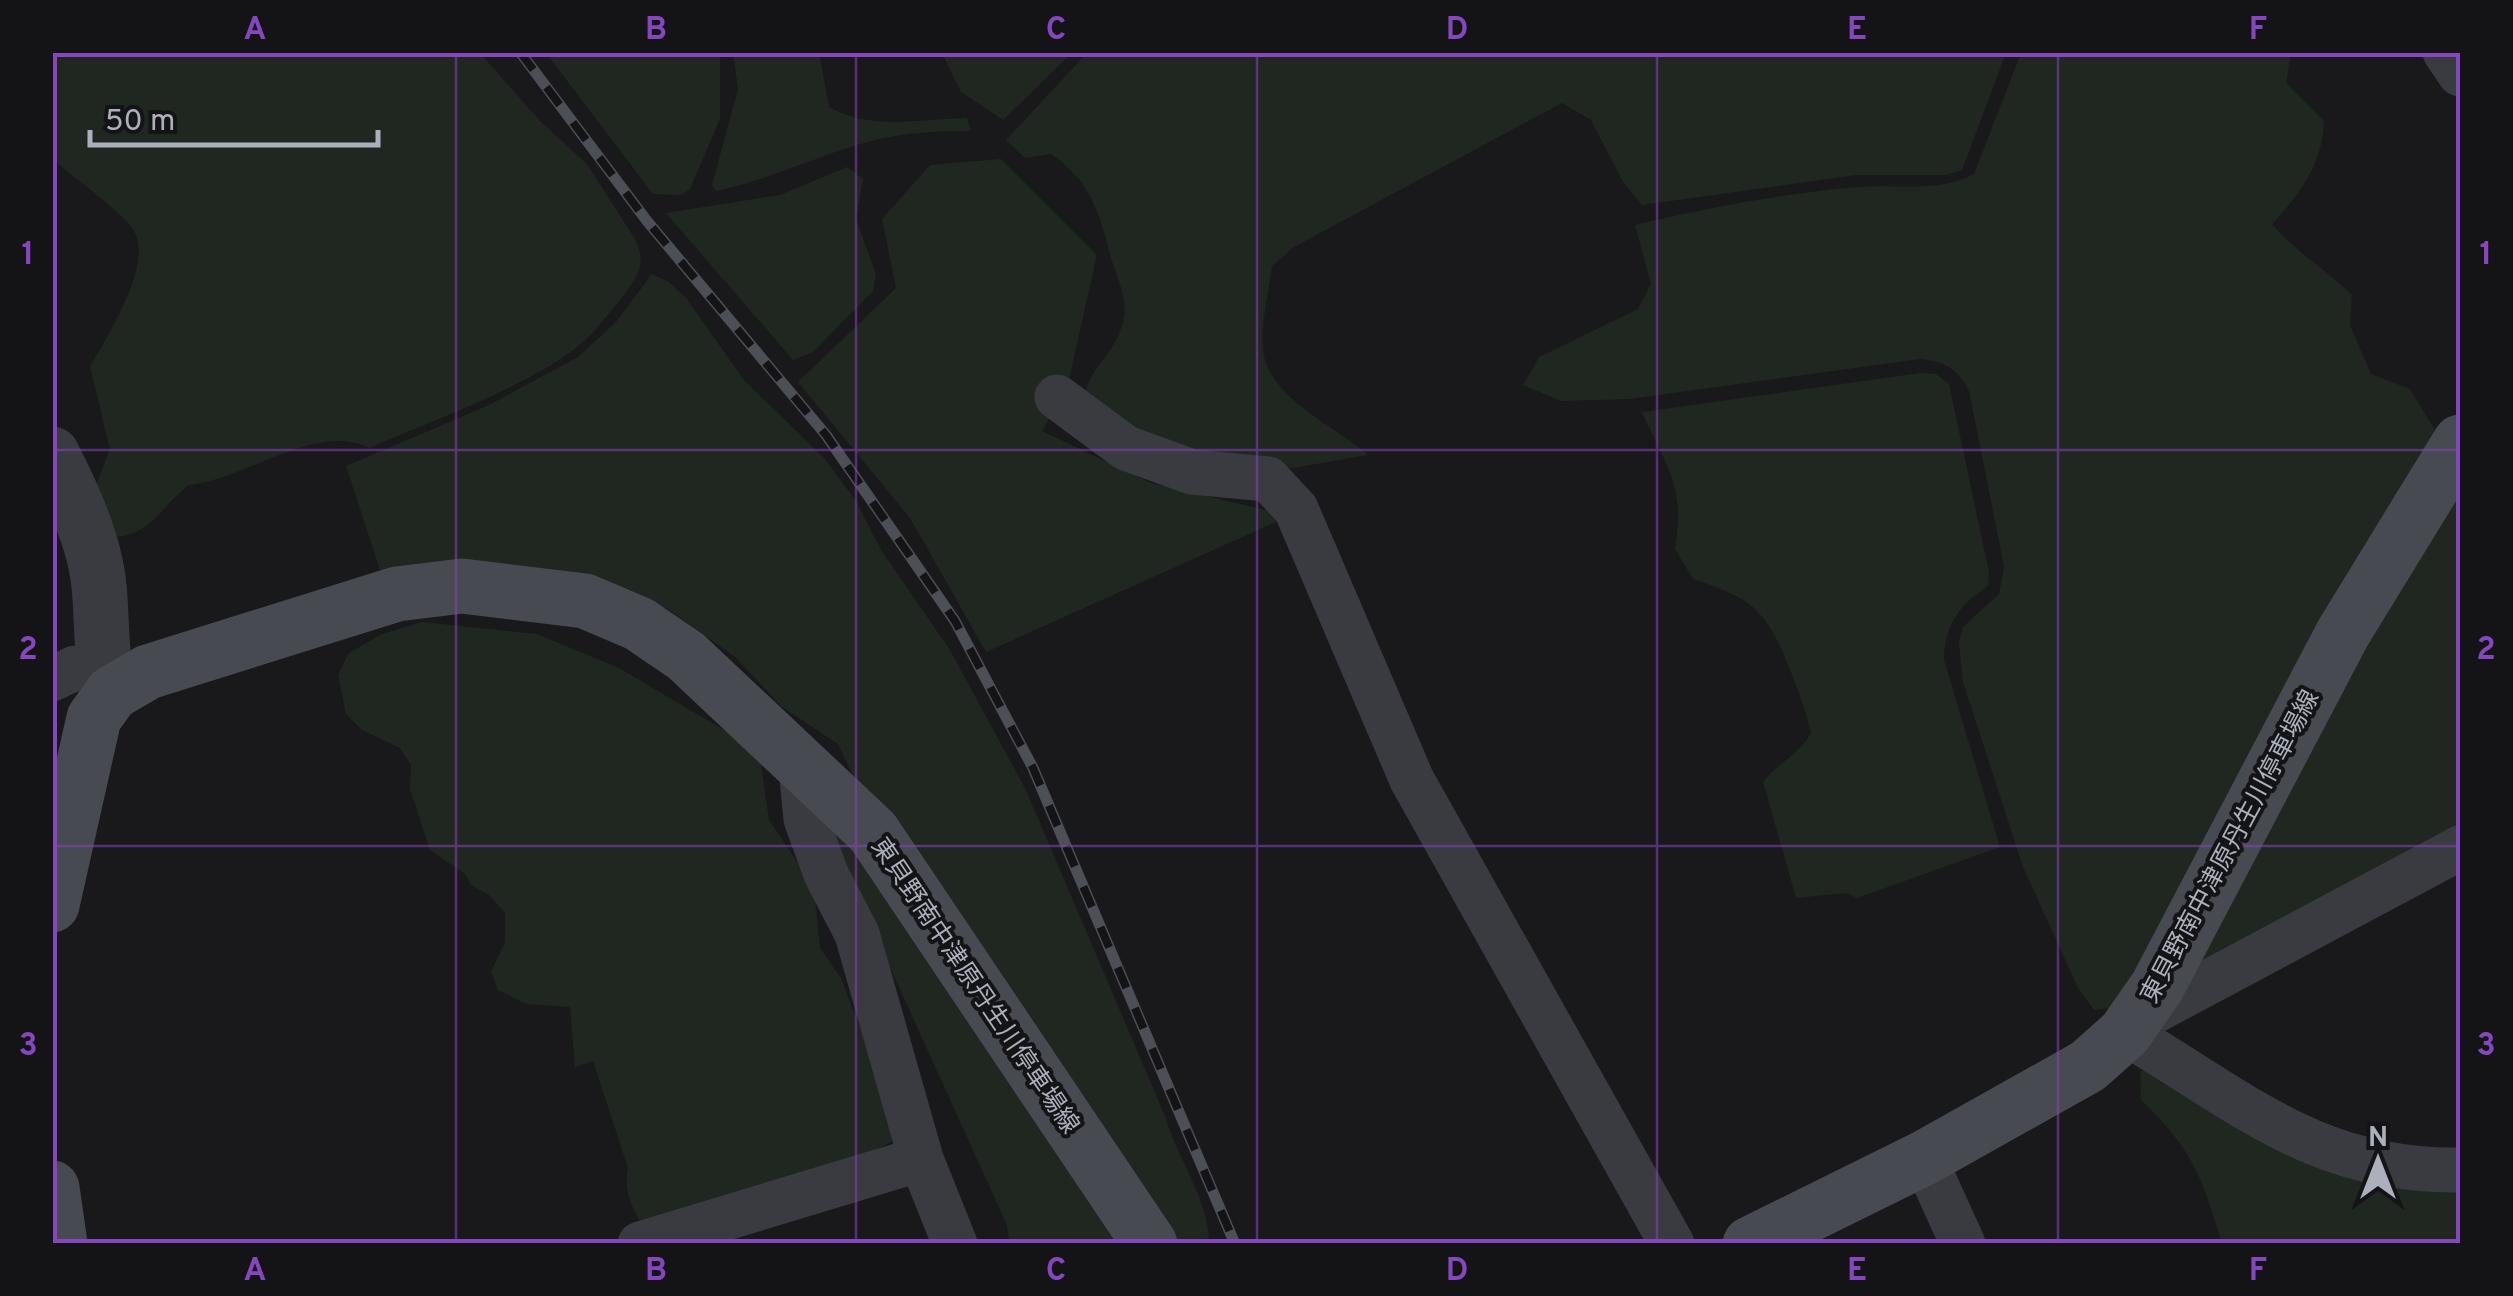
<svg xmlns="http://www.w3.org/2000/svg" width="2513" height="1296" font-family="Overpass,'Noto Sans JP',sans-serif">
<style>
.green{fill:#1f2720}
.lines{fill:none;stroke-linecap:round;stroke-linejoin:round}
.minor{stroke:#3a3b41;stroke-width:45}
.tertiary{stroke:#3a3b41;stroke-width:55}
.secondary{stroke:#484a51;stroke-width:55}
.rail-casing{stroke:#4d4f56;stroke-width:11}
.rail{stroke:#141417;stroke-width:8;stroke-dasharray:22;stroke-linecap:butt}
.grid{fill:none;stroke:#8546be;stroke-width:2.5;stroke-opacity:0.55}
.labels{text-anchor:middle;stroke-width:8;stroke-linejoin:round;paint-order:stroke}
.street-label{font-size:25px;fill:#abb0bc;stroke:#141417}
.neatline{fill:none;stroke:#8546be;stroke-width:4}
.grid-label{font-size:32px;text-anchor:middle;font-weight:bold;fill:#8546be}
</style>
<rect width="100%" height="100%" fill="#19191c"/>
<!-- green -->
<path class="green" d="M53,53H480L541,122L587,164L635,239C648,265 636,279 620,300C605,318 591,338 572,351C521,389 429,422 369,448C317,421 245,480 189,485C162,505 150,537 113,537L96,485L110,449L90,367C107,335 159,259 130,225C108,201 77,181 53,159Z
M546,53H720V119L690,189L681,195L653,194Z
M733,53H819L829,107C872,131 919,119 967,118L971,131C937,131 904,132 871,141C818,155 770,180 716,191L712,185L738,89Z
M942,53V52L1072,53L1003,120L961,92Z
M1087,53H2006L1962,170L1946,175H1856L1642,205L1623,182L1591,120L1562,103L1294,247L1272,266C1269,294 1255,342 1268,368C1287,407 1336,427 1368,455L1293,468L1247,465L1126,432L1085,394C1090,369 1109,358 1119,334C1133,303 1117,281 1109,251C1099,210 1088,179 1051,154L1025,158L1006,140Z
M2021,53H2291L2286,83L2324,121C2323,162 2300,195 2272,224C2296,252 2325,269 2352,295L2350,325L2371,374L2410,389L2439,437L2114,1008L2094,1010L2078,988L2023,867L1963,682L1959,642L1963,627L1999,594L2004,567L1969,391C1957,368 1946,362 1920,359L1629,399L1561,401L1523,385L1539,357L1638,309L1651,284L1635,225C1707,208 1784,193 1859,187C1897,184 1940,193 1974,174Z
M1001,159L1097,255L1067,388L1042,431L1151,483L1274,512L1276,522L986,652L910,518L798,382L896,288L882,219L930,165Z
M847,167L863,179L856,219L876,274L873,291L813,352L793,360L666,213L780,195Z
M652,274L669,282L686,298L744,380L824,458L856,501L881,550L950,650L1026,790L1165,1116C1177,1157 1205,1194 1209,1236L1204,1243H1178L1159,1223L853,776L838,744L782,707L735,657L668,609L620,587L382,576L346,466L489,405L578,357L616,322Z
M1920,373L1936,374L1949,384L1989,572L1988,586C1960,604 1944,626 1944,660L2000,847L1857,898L1847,893L1796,898L1763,782C1778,763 1798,755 1811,733C1806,710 1797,688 1788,665C1766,609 1751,598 1693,579L1675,549C1686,486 1666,467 1642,412Z
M2460,463V839L2174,993Z
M422,622L537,634L619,668L736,737L761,765L769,820L804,872L815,899L820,948L841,978L901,1137L861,1157L641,1223C631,1205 623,1189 628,1168L593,1061L575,1067L570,1007L526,1004L498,990L491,971L505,942V913L489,895L471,885L465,874L430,850L410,789L411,765L400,748L362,730L346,714L338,675L349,653L382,634Z
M829,810L1130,1243H1010L1006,1223L835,846Z
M2140,1071H2158L2460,1182V1243H2222C2201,1175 2193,1150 2141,1100Z"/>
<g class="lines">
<!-- minor -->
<path class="minor" d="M2445,52L2460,74
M1057,397L1126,448L1192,472L1268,479L1296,509L1412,780L1672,1244
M52,679L75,668L102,665
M2132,1023L2460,848
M2125,1033C2242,1101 2315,1172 2460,1170
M1924,1158L1963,1244
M921,1159L955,1244
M640,1244L921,1159L857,934L826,874L806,819L801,768"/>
<!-- tertiary -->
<path class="tertiary" d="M52,454C72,492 95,542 99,586C103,623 99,657 112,693"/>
<!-- secondary -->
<path class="secondary" d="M52,905L94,718L112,693L148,672L397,594L462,586L585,601L639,624L686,656L873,832L1150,1244
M52,1188L60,1244
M1750,1244L1924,1158L2088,1066L2125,1033L2157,987L2343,633L2460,442"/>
<defs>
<path id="rail" d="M520,52L647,221L826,435L955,621L1033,768L1235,1244"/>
</defs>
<!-- rail casing -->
<use href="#rail" class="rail-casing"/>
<!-- rail -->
<use href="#rail" class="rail"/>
</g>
<!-- grid -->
<path class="grid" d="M456,52V1244M856,52V1244M1257,52V1244M1657,52V1244M2058,52V1244M52,450H2460M52,846H2460"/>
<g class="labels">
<!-- street labels -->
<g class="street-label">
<text transform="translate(2229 846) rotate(-62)" y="9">東貝野南中津原丹生川停車場線</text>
<text transform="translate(976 985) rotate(56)" y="9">東貝野南中津原丹生川停車場線</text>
</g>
</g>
<!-- border -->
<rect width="2513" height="1296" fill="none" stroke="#141417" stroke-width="110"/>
<!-- north arrow -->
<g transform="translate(2378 1161)" stroke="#141417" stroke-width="8" paint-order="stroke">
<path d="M0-8L18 38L0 25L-18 38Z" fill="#abb0bc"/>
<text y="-15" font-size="28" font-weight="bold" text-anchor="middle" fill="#abb0bc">N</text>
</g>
<!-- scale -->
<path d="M90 130v15h288v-15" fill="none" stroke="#abb0bc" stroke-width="5"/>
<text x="105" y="130" font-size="30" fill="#abb0bc" stroke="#141417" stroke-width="8" paint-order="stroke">50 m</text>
<rect x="55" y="55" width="2403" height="1186" class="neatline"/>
<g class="grid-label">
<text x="255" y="39">A</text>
<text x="656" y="39">B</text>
<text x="1056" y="39">C</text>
<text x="1457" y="39">D</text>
<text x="1857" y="39">E</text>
<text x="2258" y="39">F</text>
<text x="28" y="264">1</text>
<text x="2486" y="264">1</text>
<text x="28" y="659">2</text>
<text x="2486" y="659">2</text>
<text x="28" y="1055">3</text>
<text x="2486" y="1055">3</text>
<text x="255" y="1280">A</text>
<text x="656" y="1280">B</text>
<text x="1056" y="1280">C</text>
<text x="1457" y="1280">D</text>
<text x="1857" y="1280">E</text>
<text x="2258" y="1280">F</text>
</g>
</svg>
